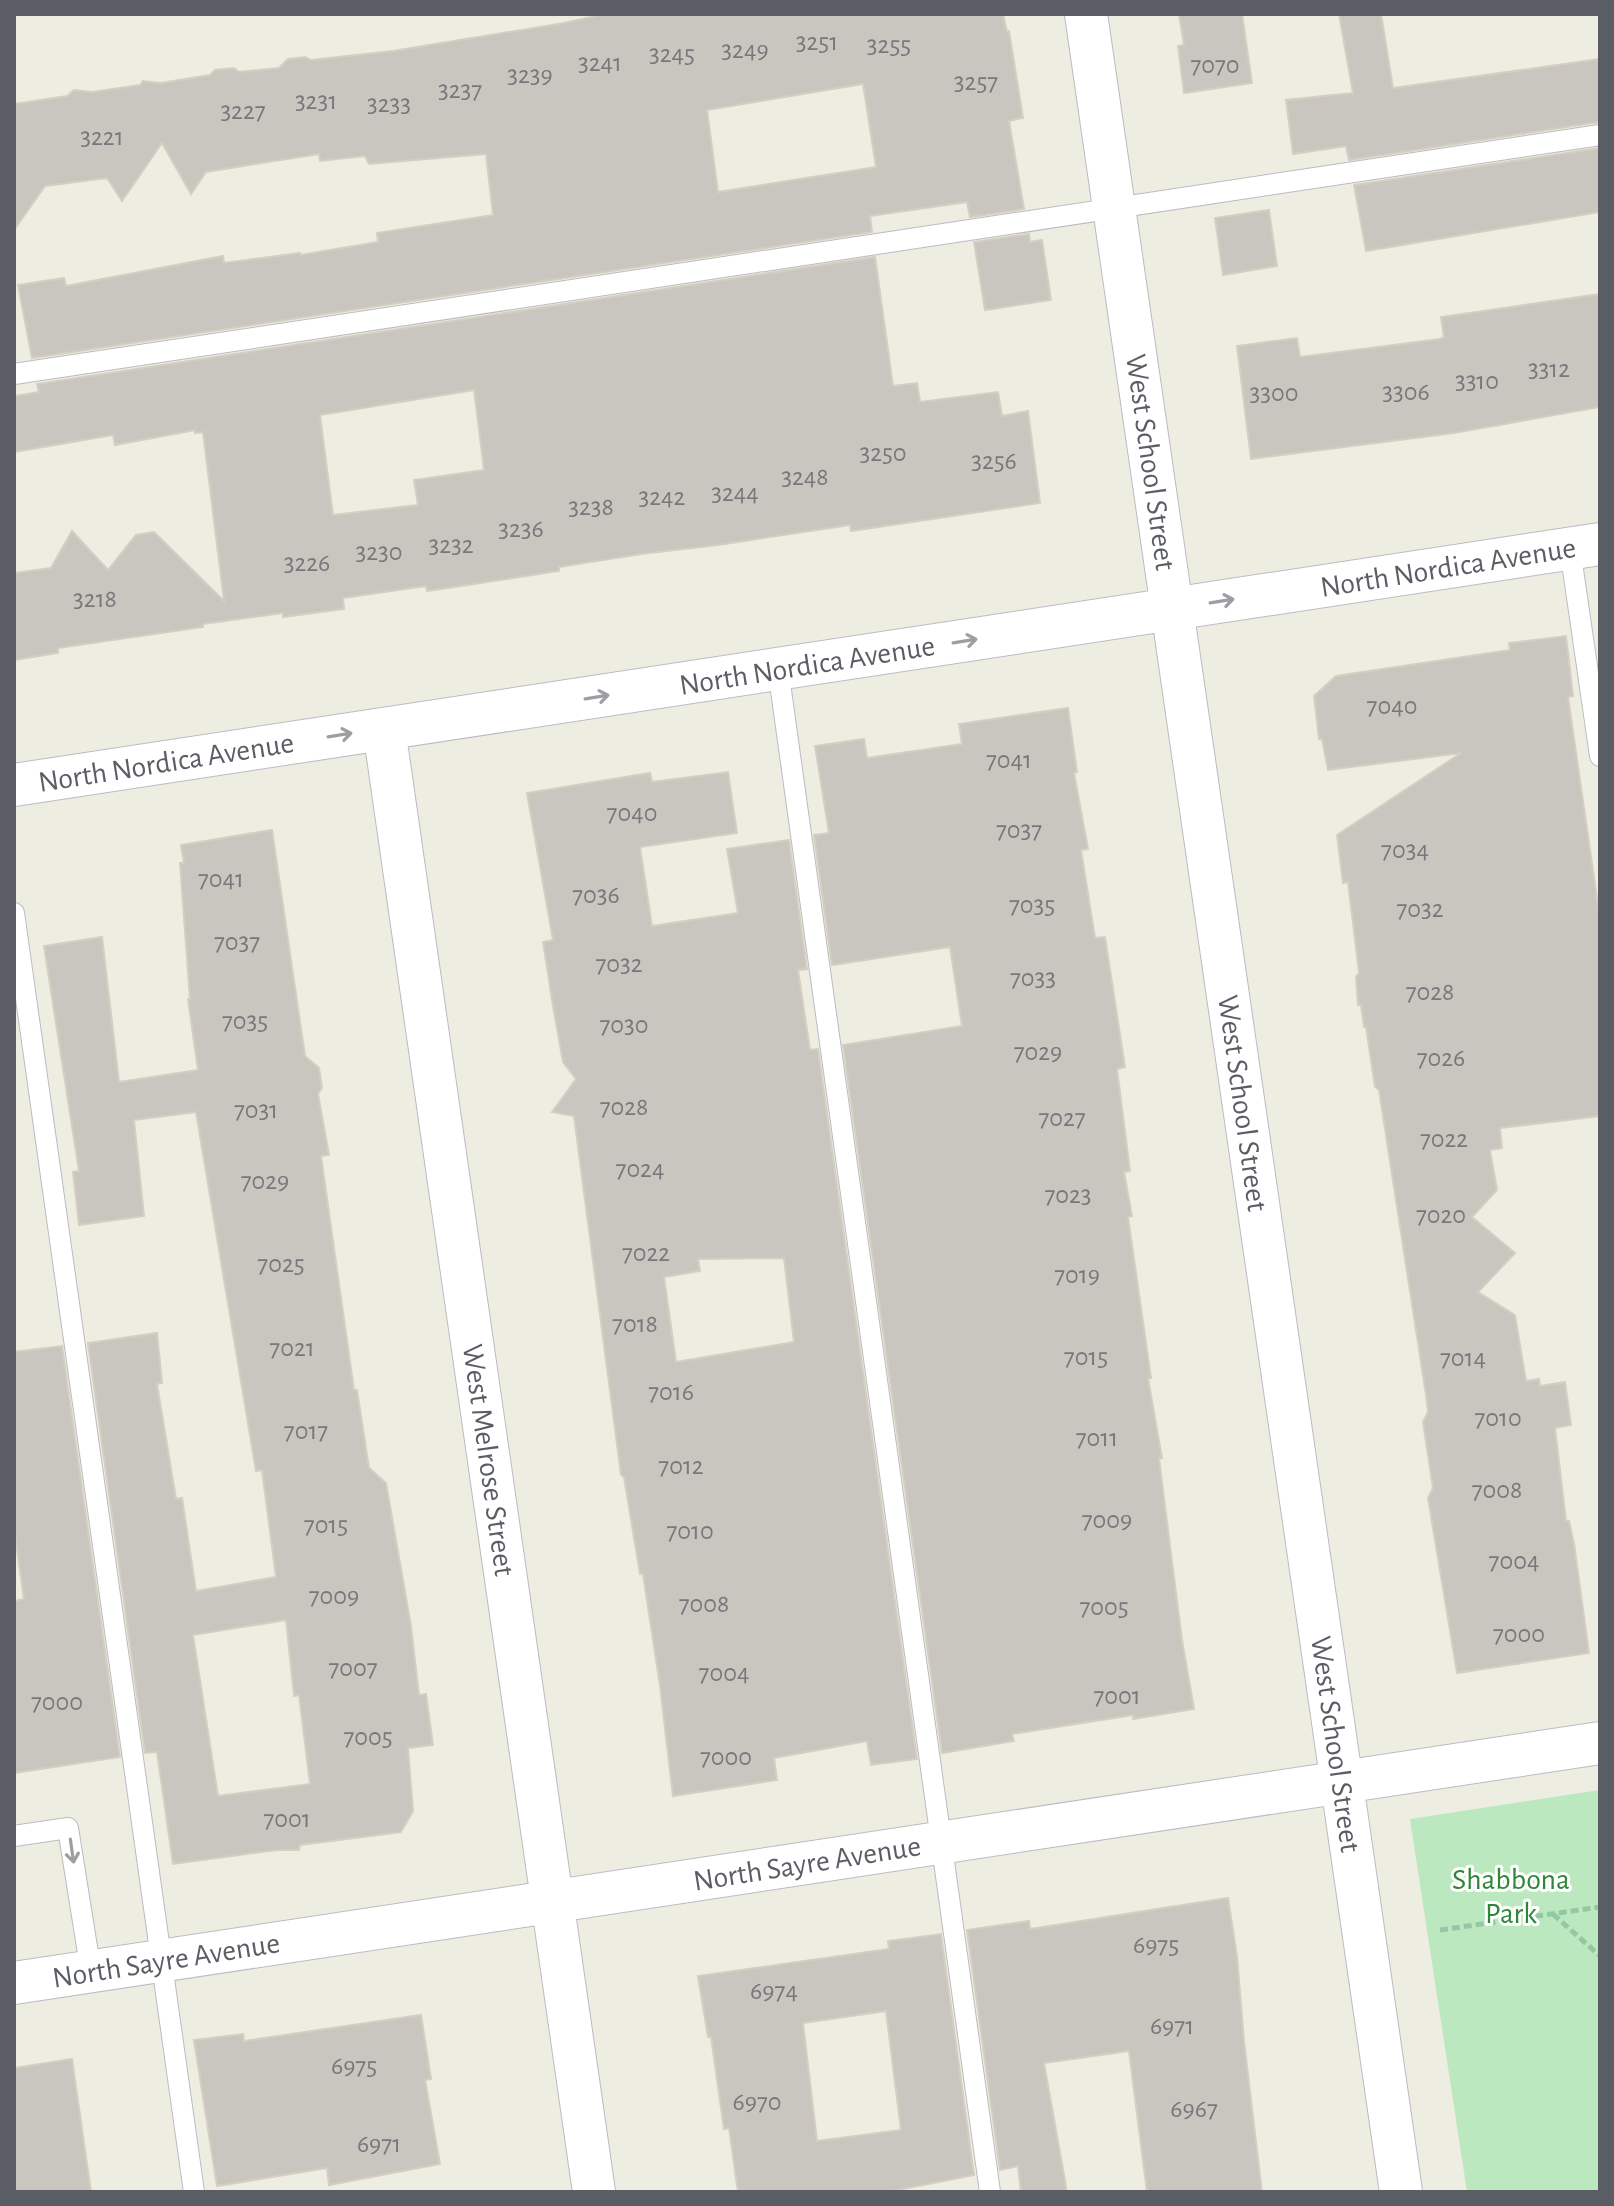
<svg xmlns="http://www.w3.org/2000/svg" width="1614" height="2206" font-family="'Alegreya Sans',sans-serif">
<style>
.green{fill:#bce8bf}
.building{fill:#c9c6bf;stroke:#d4cfc0;stroke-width:2;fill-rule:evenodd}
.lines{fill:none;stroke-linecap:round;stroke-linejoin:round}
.service-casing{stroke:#babcc2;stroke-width:22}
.minor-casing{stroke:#babcc2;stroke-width:44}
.path{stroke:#93c7a6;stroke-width:5;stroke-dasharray:8 4;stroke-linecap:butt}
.service{stroke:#fff;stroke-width:20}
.minor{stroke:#fff;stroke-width:42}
.oneway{stroke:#9c9ea2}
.labels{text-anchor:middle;stroke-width:6;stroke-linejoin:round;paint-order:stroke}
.number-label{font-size:26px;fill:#76787b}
.street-label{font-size:30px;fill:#5a5e64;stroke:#fff}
.park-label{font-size:30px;fill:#2e8739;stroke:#fff}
</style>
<rect width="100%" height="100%" fill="#eeede2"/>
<!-- green -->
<path class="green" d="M1600,1790V2192H1467L1410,1819Z"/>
<!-- building -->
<path class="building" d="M605,14H1003L1007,32L1009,31L1023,118L1009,121L1024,209L970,217L967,202L870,216L872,232L32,358L18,285L64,278L66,286L223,256L224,263L300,253V255L378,242L377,233L493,215L486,154L369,164L365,156L320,161L319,154L206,172L191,194L162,143L122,201L107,178L45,186L14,230V104L67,96L74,90L92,92L140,85L143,81L161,83L210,75L215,70L234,68L239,72L279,68L288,59L305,57L311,60L393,51L564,23ZM863,84L876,167L718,192L707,110Z
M1179,14H1242L1252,83L1184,93L1178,46L1184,45Z
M1339,14H1381L1393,88L1600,59V122L1349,160L1346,146L1293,154L1286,100L1353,93Z
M1600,148V212L1366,251L1354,185Z
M1269,210L1277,266L1223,275L1215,218Z
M1029,234L1030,242L1042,240L1051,300L985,310L974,242Z
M875,257L893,386L917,383L920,402L998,392L1002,416L1028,411L1040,503L851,531L850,525L718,545L641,554L559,567V571L427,591L426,586L343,598L344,609L283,617V613L203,624V627L58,648V653L14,660V573L51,568L72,531L108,570L136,535L154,532L224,601L203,432L195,433V430L115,445L113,435L14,452V396L39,392L37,384ZM474,390L484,470L414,480L418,505L333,515L320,415Z
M1600,294V407L1454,433L1251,459L1237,346L1297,338L1300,357L1440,339L1444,337L1441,317Z
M1566,636L1573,696L1568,697L1600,919V1116L1500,1128L1502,1148L1490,1150L1497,1190L1472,1217L1515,1253L1478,1292L1515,1315L1526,1381L1539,1379L1540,1386L1565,1382L1571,1425L1555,1428L1566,1521H1569L1574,1544L1589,1653L1457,1673L1428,1498L1433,1488L1423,1422L1428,1412L1426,1395L1379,1090L1375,1087L1366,1027H1364L1361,1005H1358L1356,977L1359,973L1348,882L1343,883L1337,835L1461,753L1328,770L1322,739H1319L1314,696L1336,676L1510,650L1509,643Z
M1068,708L1077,772L1074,773L1088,849L1081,850L1095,938L1105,937L1125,1067L1117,1069L1130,1171L1124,1172L1132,1216L1128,1217L1151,1378H1148L1162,1458L1159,1459L1182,1640L1194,1709L1133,1719V1715L1012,1734L1014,1741L942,1753L843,1045L962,1026L950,947L832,965L814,835L829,833L815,746L864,739L867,758L962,744L959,724Z
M728,772L737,833L640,847L652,926L738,913L727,849L789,840L807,969L798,970L810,1050L818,1049L917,1759L871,1765L867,1741L774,1758L777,1780L673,1796L660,1686L643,1574H640L624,1477L621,1475L574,1116L552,1112L576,1079L563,1062L553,1006L543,942L553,940L527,793L650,773L652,782ZM784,1258L794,1342L676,1362L664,1277L700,1271L698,1259Z
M272,830L305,1056L319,1068L322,1088L318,1094L329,1155L321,1156L354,1390H357L369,1468L386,1483L411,1626L419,1695L426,1694L433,1745L408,1748L413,1811L401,1832L300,1845L299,1850H277L173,1864L157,1752L145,1753L88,1343L157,1333L162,1383L157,1384L176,1499L182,1498L196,1591L276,1577L262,1470L256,1471L196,1112L134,1120L144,1216L79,1225L73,1172L79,1171L44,946L102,937L119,1082L198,1070L188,999H190L180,863H184L181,845ZM286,1620L294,1696L299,1695L310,1784L218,1796L193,1635Z
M62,1346L120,1757L14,1773V1601L24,1599L14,1529V1352Z
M1228,1898L1237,1956L1244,2041L1262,2192H1147L1129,2051L1044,2063L1067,2192H1021L1018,2166L1000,2170L967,1930L1029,1921L1030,1929Z
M941,1934L974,2175L888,2192H738L729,2128L724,2129L711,2037H708L698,1976L889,1949L888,1941ZM886,2011L901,2130L817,2141L803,2023Z
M421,2015L431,2079L425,2080L440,2164L329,2185L327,2168L217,2186L194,2040L243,2034L244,2041Z
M72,2059L91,2192H14V2068Z"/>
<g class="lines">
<defs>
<path id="service" d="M14,374L1600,135
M1570,549L1600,756
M778,669L990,2192
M14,913L194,2192
M14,1836L68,1828L91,1972"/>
<path id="minor" d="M1086,14L1401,2192
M384,729L594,2192
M14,785L1600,544
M14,1983L1600,1743"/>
</defs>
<!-- service casing -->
<use href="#service" class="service-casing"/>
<!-- minor casing -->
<use href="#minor" class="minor-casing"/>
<!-- path -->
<path class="path" d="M1553,1914L1600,1956
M1440,1930L1600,1907"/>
<!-- service -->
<use href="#service" class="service"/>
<!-- minor -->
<use href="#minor" class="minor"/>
</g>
<!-- one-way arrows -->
<defs><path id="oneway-shaft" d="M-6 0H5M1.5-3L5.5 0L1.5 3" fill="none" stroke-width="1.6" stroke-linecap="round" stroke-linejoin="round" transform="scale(2)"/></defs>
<g class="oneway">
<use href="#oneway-shaft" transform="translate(1222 601) rotate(-9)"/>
<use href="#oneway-shaft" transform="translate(965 641) rotate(-9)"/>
<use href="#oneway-shaft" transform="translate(597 697) rotate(-9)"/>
<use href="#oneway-shaft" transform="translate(340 735) rotate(-9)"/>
<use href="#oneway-shaft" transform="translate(72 1851) rotate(82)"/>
</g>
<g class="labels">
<!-- number labels -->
<g class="number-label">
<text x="817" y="50">3251</text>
<text x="889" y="53">3255</text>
<text x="745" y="58">3249</text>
<text x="672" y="62">3245</text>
<text x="600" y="71">3241</text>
<text x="1215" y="73">7070</text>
<text x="530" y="83">3239</text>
<text x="976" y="90">3257</text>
<text x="460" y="98">3237</text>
<text x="316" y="109">3231</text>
<text x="389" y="112">3233</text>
<text x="243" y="119">3227</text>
<text x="102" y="145">3221</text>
<text x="1549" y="377">3312</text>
<text x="1477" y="389">3310</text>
<text x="1406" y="400">3306</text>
<text x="1274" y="401">3300</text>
<text x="883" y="461">3250</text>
<text x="994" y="469">3256</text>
<text x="805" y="485">3248</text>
<text x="735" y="501">3244</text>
<text x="662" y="505">3242</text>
<text x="591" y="515">3238</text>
<text x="521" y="537">3236</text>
<text x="451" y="553">3232</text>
<text x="379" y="560">3230</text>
<text x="307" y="571">3226</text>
<text x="95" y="607">3218</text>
<text x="1392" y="714">7040</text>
<text x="1009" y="768">7041</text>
<text x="632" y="821">7040</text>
<text x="1019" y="838">7037</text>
<text x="1405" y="858">7034</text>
<text x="221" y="887">7041</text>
<text x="596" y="903">7036</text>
<text x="1032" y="913">7035</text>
<text x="1420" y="917">7032</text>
<text x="237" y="950">7037</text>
<text x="619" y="972">7032</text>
<text x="1033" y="986">7033</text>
<text x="1430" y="1000">7028</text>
<text x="245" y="1029">7035</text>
<text x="624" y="1033">7030</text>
<text x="1038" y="1060">7029</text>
<text x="1441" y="1066">7026</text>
<text x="624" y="1115">7028</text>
<text x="256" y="1118">7031</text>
<text x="1062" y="1126">7027</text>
<text x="1444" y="1147">7022</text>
<text x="640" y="1177">7024</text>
<text x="265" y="1189">7029</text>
<text x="1068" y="1203">7023</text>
<text x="1441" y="1223">7020</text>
<text x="646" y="1261">7022</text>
<text x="281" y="1272">7025</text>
<text x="1077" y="1283">7019</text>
<text x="635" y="1332">7018</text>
<text x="292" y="1356">7021</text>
<text x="1086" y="1365">7015</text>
<text x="1463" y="1366">7014</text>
<text x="671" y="1400">7016</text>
<text x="1498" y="1426">7010</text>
<text x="306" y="1439">7017</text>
<text x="1097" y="1446">7011</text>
<text x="681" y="1474">7012</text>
<text x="1497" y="1498">7008</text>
<text x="1107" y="1528">7009</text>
<text x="326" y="1533">7015</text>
<text x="690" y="1539">7010</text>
<text x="1514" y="1569">7004</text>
<text x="334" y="1604">7009</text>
<text x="704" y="1612">7008</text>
<text x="1104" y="1615">7005</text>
<text x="1519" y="1642">7000</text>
<text x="353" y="1676">7007</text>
<text x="724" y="1681">7004</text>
<text x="1117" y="1704">7001</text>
<text x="57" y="1710">7000</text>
<text x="368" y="1745">7005</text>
<text x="726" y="1765">7000</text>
<text x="287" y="1827">7001</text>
<text x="1156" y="1953">6975</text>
<text x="774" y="1999">6974</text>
<text x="1172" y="2034">6971</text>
<text x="354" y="2074">6975</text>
<text x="757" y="2110">6970</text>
<text x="1194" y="2117">6967</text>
<text x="379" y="2152">6971</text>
</g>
<!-- street labels -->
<g class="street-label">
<text transform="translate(1151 462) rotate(82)" y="10">West School Street</text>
<text transform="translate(1448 567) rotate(-9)" y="10">North Nordica Avenue</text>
<text transform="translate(807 665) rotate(-9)" y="10">North Nordica Avenue</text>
<text transform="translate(166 762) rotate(-9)" y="10">North Nordica Avenue</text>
<text transform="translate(1243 1103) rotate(82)" y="10">West School Street</text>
<text transform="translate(489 1460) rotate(82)" y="10">West Melrose Street</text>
<text transform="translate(1336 1744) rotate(82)" y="10">West School Street</text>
<text transform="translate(807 1863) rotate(-9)" y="10">North Sayre Avenue</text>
<text transform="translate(166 1960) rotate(-9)" y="10">North Sayre Avenue</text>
</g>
<!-- park labels -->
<g class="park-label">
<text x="1511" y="1889">Shabbona<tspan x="1511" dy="34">Park</tspan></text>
</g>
</g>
<!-- border -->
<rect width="1614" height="2206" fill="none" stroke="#5a5e64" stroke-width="32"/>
</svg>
